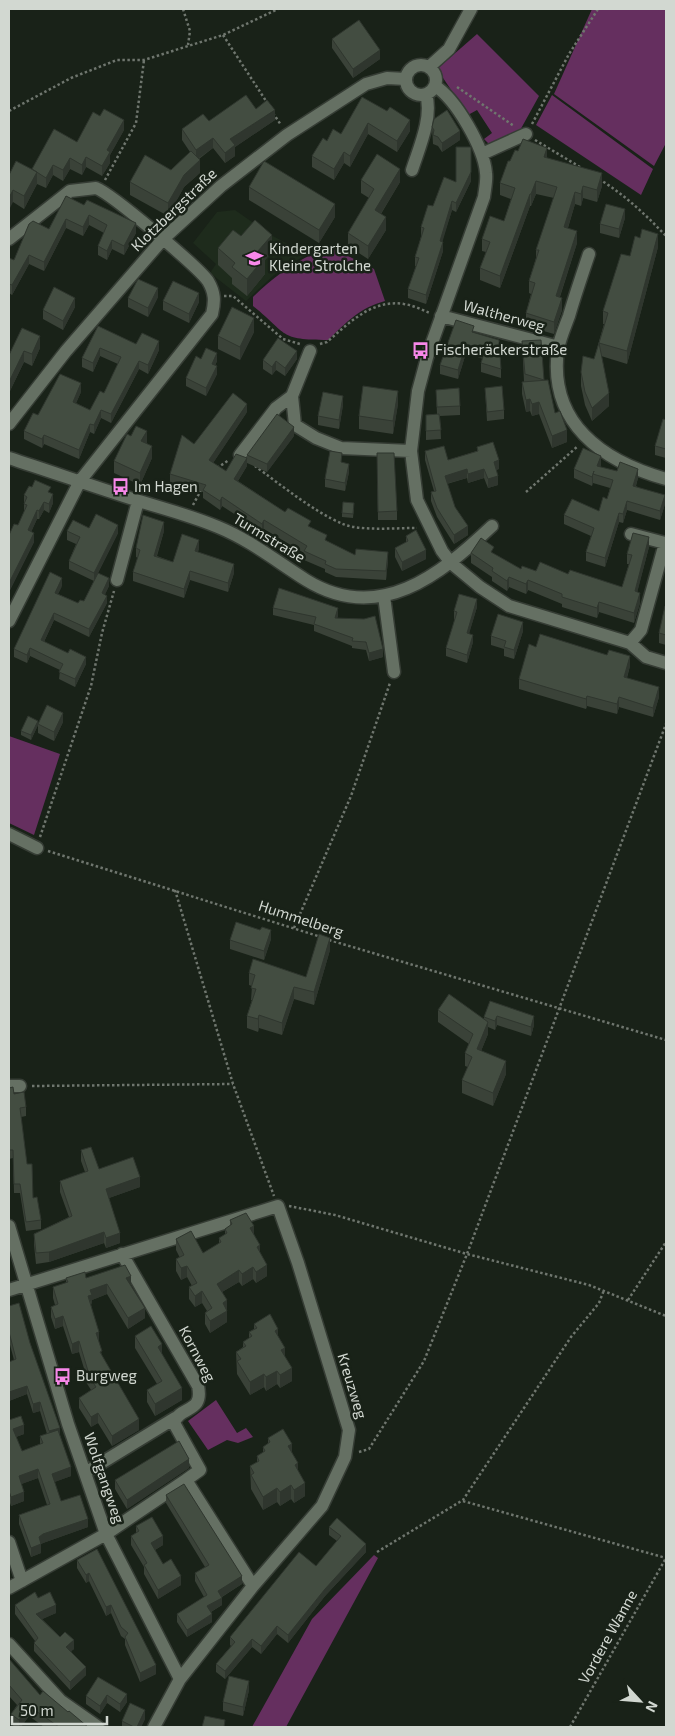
<svg xmlns="http://www.w3.org/2000/svg" width="675" height="1736" font-family="'Exo 2',sans-serif">
<style>
.built{fill:#1e2b1c}
.green{fill:#652f5f}
.lines{fill:none;stroke-linecap:round;stroke-linejoin:round}
.minor-casing{stroke:#363d35;stroke-width:15}
.path{stroke:#6f766e;stroke-width:2.5;stroke-dasharray:2.5 2.5;stroke-linecap:butt}
.minor{stroke:#657063;stroke-width:12}
.wall{fill:#3a4238}
.shaded-wall{fill:#2f362e}
.building{fill:#434d41;stroke:#2f362e}
.labels{text-anchor:middle;stroke-width:5;stroke-linejoin:round;paint-order:stroke}
.street-label{font-size:15px;fill:#d2d8d1;stroke:#192218}
.poi-label{font-size:15px;fill:#d2d8d1;stroke:#192218;text-anchor:start}
</style>
<rect width="100%" height="100%" fill="#192218"/>
<!-- built -->
<path class="built" d="M235,210L269,234L307,254L274,275L246,301L210,273L216,264L193,243L217,212Z"/>
<!-- green -->
<path class="green" d="M592,9H666V143L654,166L554,94Z
M477,34L539,96L518,134L490,145L484,139L492,133L477,110L468,115L437,69Z
M552,95L653,169L641,195L536,125Z
M330,247L374,269L385,301C359,308 347,322 328,340C278,340 288,334 253,306V297C275,275 301,257 330,247Z
M9,736L60,754L34,835L9,823Z
M216,1400L237,1433L246,1428L253,1437L238,1443L227,1440L208,1450L188,1421Z
M374,1555L378,1558L286,1727H252L312,1619Z"/>
<g class="lines">
<defs>
<path id="minor" d="M406 80a15 15 0 1 1 30 0a15 15 0 1 1-30 0Z
M429,67L449,49L471,9
M435,86C456,99 484,148 486,173C487,180 485,189 484,197L428,354L418,391L411,451L417,500L442,551L451,563L480,587L509,606L630,643L646,657L666,663
M482,154L526,134
M412,170C419,148 433,117 426,94
M9,239L70,191L96,188C112,194 198,267 208,281C215,293 215,301 212,314L80,481L9,621
M589,254C582,275 575,295 569,316C565,327 560,338 558,349C548,423 602,461 666,479
M441,316L559,347
M310,351L292,396L295,425L316,438L341,448L411,451
M9,424L66,351L163,239L221,186L287,135L366,84L387,78L406,79
M240,455L276,408L292,396
M9,458C52,472 95,487 139,501C165,509 192,516 218,527C250,540 276,561 306,580C379,625 440,575 492,526
M117,580L138,501
M384,596L394,672
M630,643L641,630L665,543L631,534
M9,834L37,848
M9,1086H20
M9,1226L68,1424L106,1534L180,1679L154,1727
M122,1254L198,1386C204,1414 180,1405 174,1423L200,1470L186,1480L253,1586
M9,1290L278,1206L298,1263L349,1430L345,1457L322,1506L253,1586L180,1679
M85,1473L175,1418
M9,1542L22,1581
M9,1588L106,1534L186,1480
M9,1644L61,1701L98,1727"/>
</defs>
<!-- minor casing -->
<use href="#minor" class="minor-casing"/>
<!-- path -->
<path class="path" d="M183,9L190,31L188,45
M223,35L268,104
M457,87L514,126
M9,111L71,78L117,60H144L223,35L278,9
M273,113L281,125
M532,124L569,54L598,9
M535,140L580,167
M599,179C625,195 646,215 666,236
M105,180L136,123L144,60
M224,296H233L283,339L300,344
M320,344L327,342C349,323 372,299 404,304C413,305 422,310 430,313
M255,466C277,482 329,524 354,527C374,530 396,528 417,528
M217,468L229,460
M526,492L578,446
M193,505L201,490
M40,837L91,686L102,633L114,591
M48,851L321,937
M175,890L233,1084L274,1196
M294,928L351,796L390,683
M329,940L666,1040
M32,1086L233,1084
M289,1206L335,1215L467,1254L589,1285L666,1316
M628,1300L666,1242
M359,1452L369,1449L424,1361L467,1254L666,724
M463,1501L666,1558
M377,1552L463,1500L571,1337L599,1303L604,1290
M570,1727L666,1558"/>
<!-- minor -->
<use href="#minor" class="minor"/>
</g>
<!-- wall -->
<path class="wall" d="M332,39L380,59L353,78L332,48Z
M362,97L410,131L397,152L368,134L350,167L344,163L334,180L312,167V156L327,141L341,134Z
M256,109L275,120L235,147V156L225,163L213,148L199,159L200,173L184,187L168,216L130,195V182L171,170L190,152L182,140V129L209,121Z
M432,127L460,140L442,152L438,146L433,144Z
M124,130L110,155V163L102,176L86,167L82,175L70,169L63,181L53,175L46,188L37,184L24,209L13,202L9,175L32,169L77,142Z
M547,158L602,186L597,202L583,198L581,206L575,204L568,228L577,243L560,297L562,310L554,334L526,326V313L531,294L529,293V281L536,258V250L554,198L536,194L531,206H530L500,288L480,280V268L486,252L482,251V239L504,221L511,199L500,195V183L510,161Z
M361,180L400,182L381,214L386,230L368,259L348,246V233L369,198L361,193Z
M471,181L456,212L452,210L442,241L443,251L426,304L408,298V289L416,266H415V257L421,237V227L433,206L456,182Z
M249,187L335,217L319,243L249,200Z
M66,196L136,233L124,255L112,249L107,260L98,255V246L104,233L89,225L83,236L66,228L44,271L29,264L12,295L9,293V258L14,260L49,229Z
M625,218L619,238L600,233V224Z
M241,236L272,252L265,260V274L247,296L232,284V278L218,265V248Z
M658,247L627,364L601,356L609,406L592,421L585,405L581,386V372L594,359L604,324H603V311L630,256Z
M158,297L148,317L128,307V298Z
M163,301L199,302L189,323L163,310Z
M75,307L63,330L43,319V310Z
M98,326L136,344L159,350L148,374L139,369L111,423L101,418L94,434L90,432L79,459L44,444L42,448L24,439V431L38,415L81,392L76,403L90,410L104,393L118,364L100,356L93,372L82,367V358Z
M254,332L240,360L218,349V336Z
M474,333L501,369V378L481,372V363L483,359L466,353L458,379L440,374V365Z
M522,341L544,380L555,413L567,442L552,448L539,414L532,416L530,411L526,412L522,394V382H524Z
M40,348L32,366L24,362L9,393V355Z
M201,359L217,361L215,366L217,374L206,396L186,386V378Z
M297,359L285,376L276,370L272,375L263,369V360Z
M485,388L504,410V419L487,421Z
M436,390L460,406V415L440,416L441,439L426,440V415L437,414Z
M398,404L393,434L359,429V416Z
M343,405L339,429L318,425V416Z
M247,412L213,463L226,471L247,466L238,481L285,512L311,528L327,542L355,555L388,560L386,580L336,577L325,572V569L304,560V553L264,529L262,532L222,506L220,510L203,498V492L170,482V474L194,444Z
M666,420V458L655,455V446Z
M294,436L267,472L247,463V455Z
M147,443L146,444L152,458L140,485L114,473V461Z
M477,447L499,469L496,470L498,485L488,488L484,478L468,483L467,478L447,484L455,507L468,535L454,544L437,517L431,501V492L434,491L425,460V451L448,460L477,451Z
M377,453L397,511V520H378Z
M342,463L349,472L345,491L325,487V479Z
M601,465L600,467L638,478L636,486L665,504L660,520L627,510L623,523L619,522L605,567L586,561V552L591,536L564,524V515L599,511L607,499L610,488L593,483V482L592,486L574,478V469Z
M32,487L51,493L53,503L49,513L44,510L39,519H37L31,532L34,542L9,592V535L18,525L24,512V495Z
M354,507L353,518L342,517V513Z
M89,528L118,533L98,573L109,586L105,594L107,603L89,637L54,620L44,642L86,664L75,687L59,679L60,670L30,656L27,663L14,657V649L62,586L58,594L78,603L84,601L94,581L69,569V561L76,544L67,540V531Z
M164,531L157,556L173,562L199,548L198,552L234,573L228,592L190,580L184,598L133,581V572L138,558L136,557V548Z
M406,536L426,559L402,571L395,557V548L406,543Z
M649,547L637,592L640,603L634,623L599,612L597,618L562,607V604L528,590L526,594L509,587L507,591L492,581V577L471,563V553L494,554L521,569L568,574L622,587L629,564H627V554Z
M477,607L469,633L473,642L467,663L446,656V648L455,619H454V611Z
M666,607V645L659,643V633Z
M273,608L338,616L337,618L383,657L369,661L366,650L352,648V646L314,631V625L273,615Z
M523,631L514,659L504,656V649L491,645V636Z
M536,647L630,666L627,678L659,697L653,717L619,707L617,714L587,706L586,709L519,689V679Z
M63,722L54,741L38,733V724Z
M38,725L31,740L21,735V731Z
M260,930L271,939L264,960L230,949V940Z
M330,950L314,1005L294,999L282,1035L259,1028L258,1032L247,1028V1016L252,1000H251L252,986L249,985V973L306,977Z
M490,1001L534,1025L531,1036L497,1025L495,1030L488,1027V1034L481,1051L506,1074L493,1106L462,1093V1080L468,1067L465,1066V1053L469,1044L438,1022V1010L484,1019V1017Z
M9,1088L26,1107V1116L21,1117L27,1164L33,1198L41,1220V1229L26,1231L20,1193H14L13,1158L9,1159Z
M81,1150L99,1169L140,1187L109,1198L120,1243L106,1248L104,1243L49,1262L36,1264L34,1245V1234L69,1217L60,1192V1181L85,1172L81,1161Z
M230,1220L254,1234L267,1276L256,1283L253,1279L242,1286L239,1282L222,1292L227,1300V1322L210,1333L205,1324V1313L207,1311L202,1303L195,1307L189,1299V1287L192,1286L187,1277L181,1280L176,1271V1259L180,1258L176,1250V1239L203,1253L219,1244V1238L225,1235V1229L230,1226Z
M66,1278H86L131,1285L145,1318L128,1329L107,1294L92,1300L91,1305L102,1356L139,1430L112,1446L98,1423L91,1427L79,1408V1398L91,1390L86,1382V1375L79,1352L72,1354L63,1326L55,1329L51,1317V1307L55,1305L53,1298V1287L66,1283Z
M9,1306L30,1343L60,1436L71,1476L54,1482L61,1501L88,1527L43,1543L41,1544V1553L31,1557L19,1524V1515L47,1505L38,1478L21,1484L24,1501L11,1506L9,1500V1420L24,1434L16,1437L22,1451L40,1444V1436L47,1434L40,1411L33,1413L27,1394L9,1401V1362L14,1360L9,1341Z
M254,1324L278,1337L292,1381L280,1388L277,1384L266,1391L264,1387L250,1395L237,1374L236,1352L243,1347V1342L249,1338V1332L254,1329Z
M135,1336L162,1355L182,1400L155,1416L147,1402V1390L157,1384L135,1348Z
M268,1438L292,1452L298,1471L305,1496L294,1503L291,1499L280,1506L277,1502L263,1510L251,1489L250,1466L257,1462V1456L263,1453V1447L268,1444Z
M189,1468L127,1509L115,1489V1480Z
M166,1495L242,1584L222,1597V1605L211,1612L212,1622L187,1637L177,1622V1614L204,1597L195,1581V1573L205,1567L166,1503Z
M136,1526L163,1545L155,1550L163,1564L181,1585L158,1599L144,1574V1567L131,1545V1536L136,1533Z
M329,1527L366,1552L325,1596L288,1643L277,1634L261,1654L252,1647L225,1679L216,1672V1664L231,1646L230,1645V1637L316,1566L337,1541L329,1535Z
M97,1549L156,1674L140,1682L125,1645V1639L121,1636L111,1613L106,1616L89,1581L86,1583L77,1568V1560Z
M38,1598L56,1613L42,1619L60,1637L74,1649L71,1651L86,1675L70,1690L34,1651V1643L35,1641L15,1614V1605Z
M9,1659L40,1695L68,1712L88,1727H44L29,1716L21,1727H15L11,1724V1714L17,1705L9,1696Z
M98,1677L127,1702L120,1712L107,1703L100,1714L86,1704V1696Z
M249,1690L243,1716L223,1711V1702Z
M145,1719L141,1727H122V1721Z"/>
<!-- shaded-wall -->
<path class="shaded-wall" d="M380,50V59L353,78V69Z
M275,110V120L235,147V156L225,163V153L230,139Z
M124,120V130L110,155V163L102,176V166L107,150Z
M410,120V131L397,152V141Z
M368,123V134L350,167V156Z
M460,131V140L442,152V143Z
M213,138V148L196,160V150Z
M547,148V160L544,157Z
M344,152V163L334,180V169Z
M86,157V167L82,175V165Z
M70,158V169L63,181V170Z
M200,160V173L184,187L168,216V203L184,175Z
M53,165V175L46,188V178Z
M400,169V182L375,223V210Z
M37,172V184L24,209V196Z
M471,172V181L456,212V203Z
M602,173V186L597,202V190Z
M536,181V194L531,206V194Z
M583,186V198L581,206V194Z
M13,190V202L9,210V198Z
M575,192V204L564,240V227Z
M530,194V206L500,288V276Z
M452,201V210L440,250V241Z
M335,204V217L319,243V230Z
M625,209V218L619,238V229Z
M89,215V225L83,236V227Z
M386,217V230L368,259V246Z
M66,219V228L44,271V262Z
M136,223V233L124,255V246Z
M577,231V243L556,308V296Z
M658,234V247L627,364V351Z
M272,235V252L265,260V274L247,296V279L258,251Z
M112,240V249L107,260V251Z
M443,242V251L426,304V295Z
M29,255V264L12,295V285Z
M158,288V297L148,317V308Z
M199,293V302L189,323V314Z
M75,298V307L63,330V321Z
M562,298V310L554,334V322Z
M254,318V332L240,360V347Z
M40,336V348L32,366V354Z
M159,341V350L148,374V365Z
M466,344V353L458,379V370Z
M100,348V356L93,372V363Z
M24,351V362L9,393V382Z
M297,351V359L285,376V368Z
M217,353V361L212,372V364Z
M139,361V369L111,423V414Z
M276,361V370L272,375V367Z
M217,366V374L206,396V388Z
M81,383V392L73,410V402Z
M398,391V404L393,434V421Z
M609,393V406L592,421V408Z
M343,396V405L339,429V420Z
M530,399V411L526,412V400Z
M539,402V414L532,416V404Z
M247,404V412L209,469V460Z
M101,410V418L94,434V425Z
M90,424V432L79,459V450Z
M294,427V436L267,472V464Z
M567,430V442L552,448V436Z
M147,431V443L141,453V441Z
M44,435V444L42,448V439Z
M152,446V458L140,485V473Z
M601,456V465L597,475V466Z
M247,458V466L234,487V479Z
M499,460V469L494,470V462Z
M349,464V472L345,491V483Z
M467,469V478L445,484V476Z
M484,469V478L468,483V474Z
M638,469V478L633,495V486Z
M594,471L593,474V482L592,486V477Z
M498,476V485L488,488V479Z
M53,494V503L49,513V504Z
M665,495V504L660,520V511Z
M222,497V506L220,510V501Z
M627,501V510L623,523V514Z
M44,502V510L39,519V511Z
M37,510V519L28,539V530Z
M619,513V522L605,567V558Z
M264,520V529L262,532V524Z
M164,522V531L154,564V556Z
M118,525V533L94,581V573Z
M468,526V535L454,544V535Z
M34,533V542L9,592V583Z
M649,537V547L635,601V591Z
M199,540V548L195,560V551Z
M426,550V559L402,571V562Z
M388,552V560L386,580V571Z
M234,564V573L228,592V583Z
M190,571V580L184,598V589Z
M509,577V587L507,591V581Z
M62,578V586L55,600V593Z
M109,578V586L102,601V593Z
M528,580V590L526,594V584Z
M640,593V603L634,623V613Z
M107,596V603L89,637V629Z
M477,599V607L467,641V633Z
M599,602V612L597,618V608Z
M338,608V616L335,626V618Z
M54,613V620L41,648V640Z
M523,622V631L514,659V650Z
M473,635V642L467,663V655Z
M30,648V656L27,663V655Z
M383,649V657L369,661V653Z
M630,656V666L624,687V677Z
M86,657V664L75,687V679Z
M659,687V697L653,717V708Z
M587,696V706L586,709V699Z
M619,697V707L617,714V704Z
M63,713V722L54,741V732Z
M38,721V725L31,740V735Z
M271,930V939L264,960V951Z
M330,938V950L314,1005V992Z
M294,987V999L282,1035V1023Z
M259,1015V1028L258,1032V1019Z
M497,1016V1025L495,1030V1021Z
M534,1016V1025L531,1036V1027Z
M488,1022V1034L477,1061V1049Z
M506,1061V1074L493,1106V1093Z
M140,1177V1187L106,1199V1189Z
M254,1226V1237L250,1228Z
M104,1232V1243L49,1262V1252Z
M120,1233V1243L106,1248V1238Z
M260,1245V1256L257,1247Z
M267,1265V1276L256,1283V1272Z
M187,1266V1277L181,1280V1268Z
M253,1267V1279L242,1286V1274Z
M239,1270V1282L217,1295V1284Z
M131,1276V1287L126,1278Z
M107,1284V1294L92,1300V1305L88,1296L90,1290Z
M202,1291V1303L195,1307V1296Z
M227,1300V1322L210,1333V1321L223,1303Z
M145,1308V1318L128,1329V1318Z
M63,1316V1326L55,1329V1319Z
M278,1329V1342L275,1331Z
M99,1332V1342L96,1333Z
M79,1341V1352L72,1354V1344Z
M162,1344V1356L158,1347Z
M285,1348V1361L281,1350Z
M292,1368V1381L280,1388V1375Z
M277,1371V1384L266,1391V1377Z
M264,1374V1387L250,1395V1382Z
M27,1386V1394L9,1401V1392Z
M182,1388V1400L155,1416V1404Z
M40,1402V1411L33,1413V1404Z
M98,1413V1423L91,1427V1417Z
M139,1419V1430L112,1446V1436Z
M24,1425V1434L13,1438V1429Z
M60,1428V1437L49,1440V1431Z
M292,1444V1457L288,1446Z
M189,1459V1468L127,1509V1500Z
M298,1463V1476L295,1465Z
M71,1467V1476L52,1483V1474Z
M38,1469V1478L19,1485V1476Z
M305,1483V1496L294,1503V1490Z
M291,1485V1499L280,1506V1492Z
M277,1488V1502L263,1510V1497Z
M24,1492V1501L11,1506V1497Z
M88,1519V1527L43,1543L40,1545L41,1544V1553L31,1557V1548L39,1537L43,1534Z
M163,1536V1545L151,1552V1543Z
M366,1544V1552L325,1596L288,1643V1635L325,1589Z
M89,1573V1581L86,1583V1575Z
M181,1576V1585L158,1599V1590Z
M242,1576V1584L218,1599V1591Z
M222,1598V1605L207,1614V1606Z
M56,1605V1613L36,1622V1614Z
M111,1605V1613L106,1616V1607Z
M212,1614V1622L187,1637V1630Z
M277,1626V1634L261,1654V1646Z
M252,1639V1647L225,1679V1671Z
M74,1640V1649L66,1656V1647Z
M156,1665V1674L140,1682V1673Z
M86,1667V1675L70,1690V1682Z
M249,1681V1690L243,1716V1707Z
M127,1694V1702L120,1712V1704Z
M107,1695V1703L100,1714V1706Z
M29,1706V1716L21,1727H19V1720Z
M145,1710V1719L141,1727H137Z"/>
<!-- building -->
<path class="building" d="M359,20L380,50L353,69L332,39Z
M246,95L256,109L267,100L275,110L230,139L235,145L225,153L213,138L196,150L182,129L203,114L209,121Z
M362,97L387,111L390,107L410,120L397,141L368,123L350,156L344,152L334,169L312,156L323,138L327,141L333,129L341,134Z
M104,109L124,120L107,150L110,152L102,166L86,157L82,165L70,158L63,170L53,165L46,178L32,169L54,129L77,142L93,112L100,116Z
M447,110L460,131L442,143L438,137L433,135L434,130L432,127L434,119Z
M523,139L547,148L544,157L602,173L597,190L583,186L581,194L575,192L564,227L577,231L556,296L562,298L554,322L526,313L535,283L529,281L539,250H536L557,187L536,181L531,194H530L500,276L480,268L490,242L482,239L490,216L504,221L515,188L500,183L508,161H510L515,150L518,151Z
M456,147H471V172L456,203L452,201L440,241L443,242L426,295L408,289L419,258L415,257L424,228L421,227L428,205L433,206L444,177L456,182Z
M191,151L200,160L184,175L168,203L130,182L145,155L171,170Z
M377,154L400,169L375,210L386,217L368,246L348,233L374,189L361,180Z
M16,161L37,172L24,196L13,190L9,198V175Z
M264,161L335,204L319,230L249,187Z
M66,196L84,205L87,200L136,223L124,246L112,240L107,251L98,246L107,225L89,215L83,227L66,219L44,262L29,255L12,285L9,284V258L14,260L29,224L33,221L49,229Z
M606,204L625,209L619,229L600,224Z
M255,220L272,235L258,251L265,257L247,279L232,267L235,263L218,248L233,230L241,236Z
M642,229L658,234L627,351L599,343L608,313L603,311L621,254L630,256L635,236L640,238Z
M138,279L158,288L148,308L128,298Z
M173,281L199,293L189,314L163,301Z
M54,287L75,298L63,321L43,310Z
M232,307L254,318L240,347L218,336Z
M456,320L474,326L472,332L499,340L501,369L481,363L485,350L466,344L458,370L440,365Z
M98,326L136,344L142,333L159,341L148,365L139,361L111,414L101,410L94,425L90,424L79,450L44,435L42,439L24,431L33,413L38,415L60,374L81,383L73,402L90,410L100,391L104,393L121,357L100,348L93,363L82,358Z
M22,328L40,336L32,354L24,351L9,382V355Z
M278,338L297,351L285,368L276,361L272,367L263,360Z
M541,340L544,380L525,374L522,341Z
M599,343L609,393L592,408L585,392L581,372L583,356L594,359Z
M206,348L217,353L212,364L217,366L206,388L186,378L196,356L201,359Z
M548,380L555,413L560,411L567,430L552,436L539,402L532,404L530,399L526,400L522,382Z
M363,386L398,391L393,421L359,416Z
M502,386L504,410L487,412L485,388Z
M459,388L460,406L437,407L436,390Z
M323,392L343,396L339,420L318,416Z
M233,393L247,404L209,460L226,471L236,454L247,458L234,479L285,512L288,508L311,521L308,526L327,535L325,540L355,555L356,549L388,552L386,571L336,569L325,564L326,561L304,551L307,546L264,520L262,524L222,497L220,501L203,490L206,485L170,474L182,435L194,444Z
M277,414L294,427L267,464L247,455Z
M439,414L441,430L426,431V415Z
M663,419L666,420V449L655,446Z
M136,426L147,431L141,441L152,446L140,473L114,461L127,434L131,436Z
M493,442L499,460L494,462L498,476L488,479L484,469L468,474L467,469L445,476L455,507L468,526L454,535L437,508L431,492L436,491L425,451L444,446L448,460L478,451L477,447Z
M583,448L601,456L597,466L617,471L620,462L638,469L633,486L665,495L660,511L627,501L623,514L619,513L605,558L586,552L594,528L564,515L572,499L599,511L603,497L607,499L613,480L593,474L594,471L592,477L574,469Z
M330,451L342,453L341,462L349,464L345,483L325,479Z
M377,453H394L397,511L378,512Z
M35,480L51,487L48,492L53,494L49,504L44,502L39,511L37,510L28,530L34,533L9,583V535L14,524L18,525L27,505L24,504L27,497L24,495L29,486L32,487Z
M343,502L354,503L353,514L342,513Z
M96,514L118,525L94,573L69,561L80,537L67,531L73,520L89,528Z
M143,515L164,522L154,556L173,562L182,534L199,540L195,551L234,564L228,583L190,571L184,589L133,572L140,550L136,548Z
M416,530L426,550L402,562L395,548L408,541L406,536Z
M633,533L649,537L635,591L640,593L634,613L599,602L597,608L562,597V594L528,580L526,584L509,577L507,581L492,571L493,568L471,553L481,538L494,547L491,552L521,569L522,566L536,571L540,562L568,574L570,570L622,587L632,555L627,554Z
M50,572L62,578L55,593L78,603L80,600L84,601L98,573L109,578L102,593L107,596L89,629L54,613L41,640L68,653L70,649L86,657L75,679L59,672L63,664L30,648L27,655L14,649Z
M279,588L338,608L335,618L364,619L375,616L383,649L369,653L366,642L352,641L353,638L314,624L316,617L273,608Z
M459,594L477,599L467,633L473,635L467,655L446,648L457,612L454,611Z
M665,606L666,607V635L659,633Z
M498,614L523,622L514,650L504,647L506,641L491,636Z
M540,634L607,655L609,650L630,656L624,677L659,687L653,708L619,697L617,704L587,696L586,699L519,679L529,644L536,647Z
M47,705L63,713L54,732L38,724Z
M28,716L38,721L31,735L21,731Z
M236,922L260,930L262,927L271,930L264,951L230,940Z
M319,934L330,938L314,992L294,987L282,1023L259,1015L258,1019L247,1016L256,989L251,988L255,975L249,973L253,959L306,977Z
M449,994L488,1022L477,1049L506,1061L493,1093L462,1080L472,1057L465,1053L473,1034L438,1010Z
M490,1001L534,1016L531,1027L497,1016L495,1021L484,1017Z
M13,1087L14,1094L24,1092L26,1107L20,1108L27,1164H32L33,1198L37,1197L41,1220L26,1222L20,1184H14L13,1150H9V1088Z
M91,1147L99,1169L133,1157L140,1177L106,1189L120,1233L106,1238L104,1232L49,1252L36,1253L34,1234L72,1216L60,1181L88,1171L81,1150Z
M246,1213L254,1226L250,1228L260,1245L257,1247L267,1265L256,1272L253,1267L242,1274L239,1270L217,1284L227,1300L223,1303L227,1311L210,1321L205,1313L212,1308L202,1291L195,1296L189,1287L197,1283L187,1266L181,1268L176,1259L184,1255L176,1239L191,1231L203,1253L221,1242L219,1238L227,1233L225,1229L232,1224L230,1220Z
M125,1265L131,1276L126,1278L145,1308L128,1318L107,1284L90,1290L92,1295L88,1296L99,1332L96,1333L102,1351L100,1352L139,1419L112,1436L98,1413L91,1417L79,1398L96,1387L86,1372L88,1371L79,1341L72,1344L63,1316L55,1319L51,1307L58,1304L53,1287L68,1282L66,1278L85,1272L86,1278Z
M19,1303L30,1343L60,1428L49,1431L40,1402L33,1404L27,1386L9,1392V1362L16,1359L9,1332V1306Z
M270,1314L278,1329L275,1331L285,1348L281,1350L292,1368L280,1375L277,1371L266,1377L264,1374L250,1382L237,1361L241,1359L236,1352L246,1346L243,1342L252,1336L249,1332L257,1328L254,1324Z
M151,1326L162,1344L158,1347L182,1388L155,1404L147,1390L162,1381L135,1336Z
M21,1416L24,1425L13,1429L22,1451L43,1443L40,1436L58,1430L71,1467L52,1474L61,1501L80,1495L88,1519L43,1534L39,1537L41,1544L31,1548L19,1515L50,1504L38,1469L19,1476L24,1492L11,1497L9,1491V1420Z
M283,1429L292,1444L288,1446L298,1463L295,1465L305,1483L294,1490L291,1485L280,1492L277,1488L263,1497L251,1475L254,1473L250,1466L259,1461L257,1456L265,1451L263,1447L270,1442L268,1438Z
M179,1441L189,1459L127,1500L115,1480Z
M184,1484L242,1576L218,1591L222,1598L207,1606L212,1614L187,1630L177,1614L207,1595L195,1573L209,1565L166,1495Z
M152,1517L163,1536L151,1543L163,1564L171,1559L181,1576L158,1590L144,1565L147,1563L131,1536L139,1531L136,1526Z
M337,1518L366,1544L325,1589L288,1635L277,1626L261,1646L252,1639L225,1671L216,1664L235,1642L230,1637L299,1552L316,1566L341,1536L329,1527Z
M97,1549L156,1665L140,1673L125,1637L128,1633L121,1627L111,1605L106,1607L89,1573L86,1575L77,1560Z
M35,1592L38,1598L50,1592L56,1605L36,1614L60,1637L65,1632L74,1640L66,1647L86,1667L70,1682L34,1643L38,1638L15,1605Z
M9,1659L40,1695L43,1691L68,1712L69,1711L88,1727H59L29,1706L19,1720L11,1714L22,1700L9,1685Z
M229,1676L249,1681L243,1707L223,1702Z
M98,1677L127,1694L120,1704L107,1695L100,1706L86,1696Z
M130,1703L145,1710L137,1727H134L122,1721Z
M205,1716L225,1720L224,1727H202Z"/>
<!-- icons -->
<defs>
<symbol id="school-bare" viewBox="-9 -9 18 18"><path d="M0-5L7-2L0 1L-7-2ZM-4 1L0 2.5L4 1V4Q0 6-4 4Z" fill="#f888ea" stroke="#192218" stroke-width="2.5" paint-order="stroke"/></symbol>
<symbol id="bus-bare" viewBox="-9 -9 18 18"><path d="M-5-6H5V4H4V6H2V4H-2V6H-4V4H-5ZM-3.5-4V0h7V-4ZM-3.5 1.2v1.5H-2V1.2ZM2 1.2v1.5H3.5V1.2Z" fill="#f888ea" stroke="#192218" stroke-width="2.5" paint-order="stroke"/></symbol>
</defs>
<g fill-rule="evenodd">
<use href="#school-bare" x="242" y="246" width="25" height="25"/>
<use href="#bus-bare" x="408" y="338" width="25" height="25"/>
<use href="#bus-bare" x="108" y="474" width="25" height="25"/>
<use href="#bus-bare" x="50" y="1364" width="25" height="25"/>
</g>
<g class="labels">
<!-- street labels -->
<g class="street-label">
<text transform="translate(174 210) rotate(-44)" y="5">Klotzbergstraße</text>
<text transform="translate(504 316) rotate(15)" y="5">Waltherweg</text>
<text transform="translate(269 538) rotate(31)" y="5">Turmstraße</text>
<text transform="translate(301 919) rotate(18)" y="5">Hummelberg</text>
<text transform="translate(197 1354) rotate(62)" y="5">Kornweg</text>
<text transform="translate(352 1386) rotate(73)" y="5">Kreuzweg</text>
<text transform="translate(104 1478) rotate(71)" y="5">Wolfgangweg</text>
<text transform="translate(608 1637) rotate(-61)" y="5">Vordere Wanne</text>
</g>
<!-- poi labels -->
<g class="poi-label">
<text x="269" y="254">Kindergarten<tspan x="269" dy="17">Kleine Strolche</tspan></text>
<text x="435" y="355">Fischeräckerstraße</text>
<text x="134" y="492">Im Hagen</text>
<text x="76" y="1381">Burgweg</text>
</g>
</g>
<!-- border -->
<rect width="675" height="1736" fill="none" stroke="#d2d8d1" stroke-width="20"/>
<!-- north arrow -->
<g transform="translate(640 1701) rotate(116)" stroke="#192218" stroke-width="4" paint-order="stroke">
<path d="M0-4L9 19L0 12L-9 19Z" fill="#d2d8d1"/>
<text y="-8" font-size="14" font-weight="bold" text-anchor="middle" fill="#d2d8d1">N</text>
</g>
<!-- scale -->
<path d="M12 1716v8h95v-8" fill="none" stroke="#d2d8d1" stroke-width="2.5"/>
<text x="20" y="1716" font-size="15" fill="#d2d8d1" stroke="#192218" stroke-width="4" paint-order="stroke">50 m</text>
</svg>
